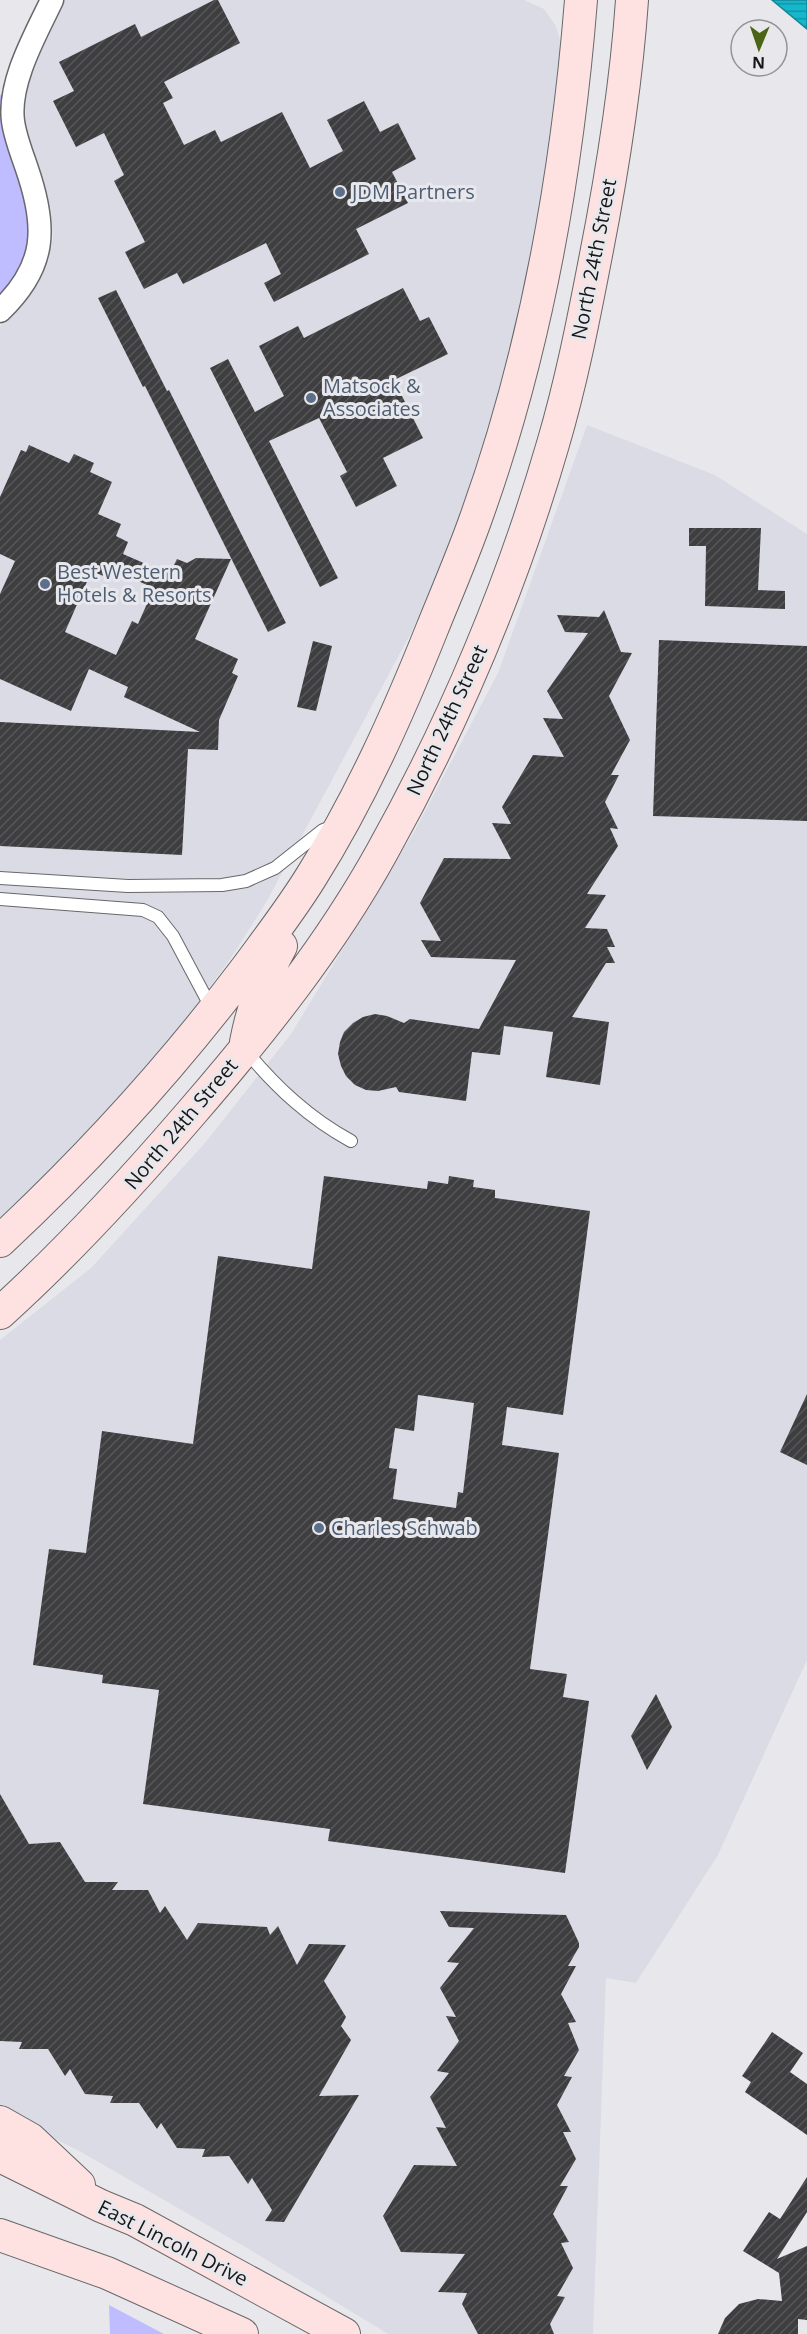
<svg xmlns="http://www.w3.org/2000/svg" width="807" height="2334" font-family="'Open Sans',sans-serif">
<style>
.built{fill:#dbdbe5}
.green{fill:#bfbcff}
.water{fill:url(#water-rules);stroke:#158796;stroke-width:1.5}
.building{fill:url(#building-hatch);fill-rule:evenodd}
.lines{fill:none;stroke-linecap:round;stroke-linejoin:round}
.lane-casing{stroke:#68686b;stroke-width:14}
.street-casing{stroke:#68686b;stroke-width:25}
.secondary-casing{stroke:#68686b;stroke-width:34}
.lane{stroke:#fff;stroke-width:12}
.street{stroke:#fff;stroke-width:22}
.secondary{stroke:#fee1e1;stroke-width:32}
.service-dot{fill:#5c6f8a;stroke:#e8e8ec;stroke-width:2}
.labels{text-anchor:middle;stroke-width:6;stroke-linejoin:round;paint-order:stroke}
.service-label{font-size:20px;fill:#4e5e75;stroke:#e8e8ec;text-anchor:start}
.street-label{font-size:20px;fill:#161617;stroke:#e8e8ec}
</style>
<defs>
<pattern id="water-rules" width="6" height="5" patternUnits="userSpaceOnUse" patternTransform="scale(1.5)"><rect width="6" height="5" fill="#15b7cd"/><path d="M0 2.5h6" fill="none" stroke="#1294a5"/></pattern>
<pattern id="building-hatch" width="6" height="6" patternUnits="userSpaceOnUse" patternTransform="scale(1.5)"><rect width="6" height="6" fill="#3e3e41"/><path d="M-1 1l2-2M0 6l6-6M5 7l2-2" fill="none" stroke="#575759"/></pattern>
</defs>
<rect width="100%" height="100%" fill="#e8e8ec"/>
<!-- built -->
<path class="built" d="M63,0H524L544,9L556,26L562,47L551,146L534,248L515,341L453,537L412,631L267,901L233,955L188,1017L123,1098L0,1222V326L18,308L48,262L53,238L51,209L25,128L26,87L37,50Z
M587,425L715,475L807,534V1660L718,1855L636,1983L606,1978L593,2334H388L247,2248L81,2152L0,2111V1340L91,1268L204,1144L291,1034L414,832L498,673Z"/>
<!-- green -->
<path class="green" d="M0,95H3L6,144L26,193L30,228L24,255L16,275L0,294Z
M109,2305L164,2334H110Z"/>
<!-- water -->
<path class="water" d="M772,0H807V29Z"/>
<!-- building -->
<path class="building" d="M214,0H218L240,43L164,82L173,98L163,103L184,145L215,130L221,142L282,112L310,168L343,151L327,120L364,101L380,132L398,123L416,159L392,172L408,203L356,229L369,254L274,302L264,283L281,274L266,243L183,284L177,273L144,289L125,252L145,242L114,181L124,175L104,133L76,147L53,101L74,91L59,62L135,24L141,37Z
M403,288L420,321L429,317L448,354L394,380L423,438L383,458L397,486L356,507L340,476L347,472L319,418L269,441L338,578L320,587L210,368L228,359L255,412L284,396L259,346L298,326L304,338Z
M116,290L167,391L169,390L286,623L268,632L145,386L143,387L98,298Z
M29,445L69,463L74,454L94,463L90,472L112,482L98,514L121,524L116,536L128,542L123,554L162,571L165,566L172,569L177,559L187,563L196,558L231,559L195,639L238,659L232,673L238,676L219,720L218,750L188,749L182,855L0,846V722L200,732L124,697L128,687L89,669L71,711L0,679V594L15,561L0,554V497L21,450L26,452ZM115,571L154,588L138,624L132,621L116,655L65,632L89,577L93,579L96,573L111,579Z
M689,528H761L758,590L785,591V609L705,606L706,546H689Z
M604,610L621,652L632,653L609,696L630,740L611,775H619L605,802L618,829L610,828L618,846L587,894L606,895L585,928L607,929L615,947H607L615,963H606L572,1017L609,1022L600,1085L546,1077L553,1032L504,1026L500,1055L472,1052L466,1101L399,1092L396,1087L378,1091L366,1090L355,1085L346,1076L341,1066L338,1054L340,1042L344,1032L353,1023L363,1017L375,1014L387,1016L404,1023L410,1019L479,1029L516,960L431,957L421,940L441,941L420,903L444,858L511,859L492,823L511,824L502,807L533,755L564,757L543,718L563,719L547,691L588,633L565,632L557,615L599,617Z
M659,640L807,646V821L653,816Z
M313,641L332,646L316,711L297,707Z
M324,1176L427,1189L428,1181L448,1184L449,1176L474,1180L473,1187L495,1190V1198L590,1211L563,1415L507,1407L502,1445L559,1453L530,1669L567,1674L563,1697L589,1701L565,1873L328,1841L330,1829L143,1804L159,1690L102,1683L103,1675L33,1665L49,1549L86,1553L102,1431L193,1444L218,1256L312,1269ZM418,1395L474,1403L463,1493L458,1492L456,1508L393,1499L397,1469L389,1468L395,1428L414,1431Z
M807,1394V1465L780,1452Z
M656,1694L672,1727L647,1770L631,1736Z
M0,1794L29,1844L60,1842L85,1882H118L112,1890H148L160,1913L165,1906L187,1940L198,1923L267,1927L270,1935L278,1926L297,1965L309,1944L346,1945L324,1981L346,2017L341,2026L351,2040L319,2096L359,2095L284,2222L265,2221L272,2210L252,2178L248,2184L229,2156L202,2157L205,2149L177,2148L161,2123L157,2129L139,2103H110L113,2096L85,2094L70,2069L65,2076L48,2049H19L22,2042L0,2041Z
M440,1911L566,1915L579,1943V1947L568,1966H576L561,1994L576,2022L568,2023L579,2050L564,2076L572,2077L557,2105L571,2132H563L576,2159L560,2186H568L553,2214L569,2242L561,2243L573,2268L557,2296L565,2297L550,2324L554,2334H478L462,2304L467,2293L438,2292L465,2254L401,2252L383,2216L414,2165L457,2166L436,2127L446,2128L430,2097L449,2073L437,2071L459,2041L446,2016L456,2017L440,1988L459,1963L447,1962L474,1928L449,1927Z
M772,2032L803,2053L790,2072L807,2084V2135L745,2092L751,2082L742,2076Z
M807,2177V2212L777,2259L807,2246V2320L798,2319V2334H718L725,2318L739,2304L758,2299L782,2301L779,2273L743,2251L769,2212L780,2219Z"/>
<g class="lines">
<defs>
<path id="lane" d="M0,878L128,886L222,885L246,881L275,868L323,830L331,827
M0,899L143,910L158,917L173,936L213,1011
M246,1051C277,1088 309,1118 351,1141"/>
<path id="street" d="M0,311C47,266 47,227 27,169C22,154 15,137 13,121C8,82 36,34 52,0"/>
<path id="secondary" d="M246,1042C253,1006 263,979 281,946
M0,1241C90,1157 172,1067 246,969C268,939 292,908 311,877C360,799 398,714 432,629C447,592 463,555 476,518C536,351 567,176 581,0
M0,1313C69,1251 131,1183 192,1112C262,1031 330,946 382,852C454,723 512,585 553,444C571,383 583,322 595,260C612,174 626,88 632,0
M0,2122L30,2139L79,2185
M0,2156L101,2206L135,2220L344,2334
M0,2235L107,2273L242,2334"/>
</defs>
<!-- lane casing -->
<use href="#lane" class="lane-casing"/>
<!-- street casing -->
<use href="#street" class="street-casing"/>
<!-- secondary casing -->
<use href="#secondary" class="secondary-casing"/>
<!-- lane -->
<use href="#lane" class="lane"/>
<!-- street -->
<use href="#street" class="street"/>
<!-- secondary -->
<use href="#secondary" class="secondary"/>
</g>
<!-- markers -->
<g class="service-dot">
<circle cx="340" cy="192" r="6"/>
<circle cx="311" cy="398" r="6"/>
<circle cx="45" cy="584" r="6"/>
<circle cx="319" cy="1528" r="6"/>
</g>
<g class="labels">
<!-- service labels -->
<g class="service-label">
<text x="352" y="199">JDM Partners</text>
<text x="323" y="393">Matsock &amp;<tspan x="323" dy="23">Associates</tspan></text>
<text x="57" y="579">Best Western<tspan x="57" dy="23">Hotels &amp; Resorts</tspan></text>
<text x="331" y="1535">Charles Schwab</text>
</g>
<!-- street labels -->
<g class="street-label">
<text transform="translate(594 259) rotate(-79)" y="7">North 24th Street</text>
<text transform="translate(447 720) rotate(-65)" y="7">North 24th Street</text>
<text transform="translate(181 1124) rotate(-50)" y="7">North 24th Street</text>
<text transform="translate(173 2243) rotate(27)" y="7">East Lincoln Drive</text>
</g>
</g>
<!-- north arrow -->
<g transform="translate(759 48) rotate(182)"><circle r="28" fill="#e8e8ec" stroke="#949497" stroke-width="1.5"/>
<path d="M0-4.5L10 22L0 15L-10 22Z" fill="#4b6515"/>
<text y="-9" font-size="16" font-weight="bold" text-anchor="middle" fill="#161617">N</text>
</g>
</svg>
